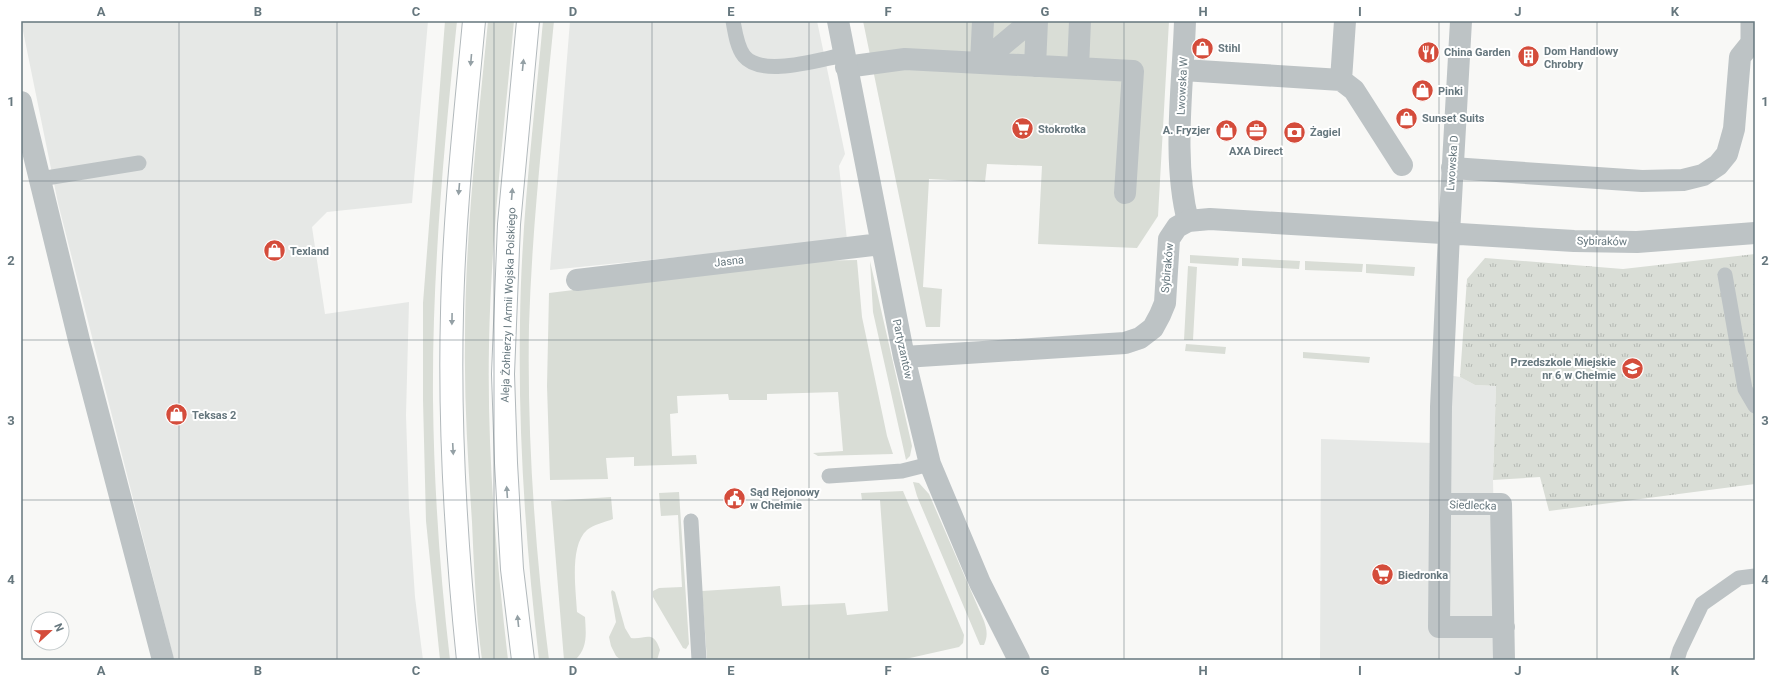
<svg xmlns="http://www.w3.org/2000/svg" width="1776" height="681" font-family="Roboto,sans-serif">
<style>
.built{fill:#e6e8e6}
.grass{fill:#d9ddd6}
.park{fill:url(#park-tufts)}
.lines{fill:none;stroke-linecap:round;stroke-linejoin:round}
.secondary-casing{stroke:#b2b9bc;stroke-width:24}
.service{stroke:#bdc3c5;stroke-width:15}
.pedestrian{stroke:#bdc3c5;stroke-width:22}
.minor{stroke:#bdc3c5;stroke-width:22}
.secondary{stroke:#fff;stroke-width:22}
.oneway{fill:#94a0a5}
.grid{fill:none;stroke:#66777e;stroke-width:1;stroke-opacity:0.55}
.labels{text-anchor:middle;stroke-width:4;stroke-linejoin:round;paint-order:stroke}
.poi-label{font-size:11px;font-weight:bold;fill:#66777e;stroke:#fff;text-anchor:start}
.street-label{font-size:11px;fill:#66777e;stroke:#fff}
.neatline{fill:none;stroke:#66777e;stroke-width:1.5}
.grid-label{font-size:13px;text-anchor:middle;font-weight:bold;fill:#66777e}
</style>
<defs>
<pattern id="park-tufts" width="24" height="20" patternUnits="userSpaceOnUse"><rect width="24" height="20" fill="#d9ddd6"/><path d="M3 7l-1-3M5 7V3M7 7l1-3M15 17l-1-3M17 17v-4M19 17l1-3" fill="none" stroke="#b4b8b3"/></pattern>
</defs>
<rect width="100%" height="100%" fill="#f8f8f6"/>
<!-- built -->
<path class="built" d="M21,21H428L412,203L327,212L312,227L325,314L409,302L406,415L409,508L415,597L423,660H174L58,203Z
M570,21H817L845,154L839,166L847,240L550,270Z
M1435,373L1460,377L1475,385L1496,386L1493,480L1497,660H1320L1321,439L1432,443Z"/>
<!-- grass -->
<path class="grass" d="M445,21H457C444,147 432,273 433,400C434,487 440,574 450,660H440L426,521L423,400V303Z
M488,21H514C504,129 491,237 489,345C487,450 496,556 508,660H482C476,615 474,568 472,522C468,461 464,400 465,339C465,233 478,126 488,21Z
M543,21H554C544,122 532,224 529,326C527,437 535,550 549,660H539C526,548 518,436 520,323C521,222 534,121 543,21Z
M863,21H1169L1158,216L1137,248L1038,244L1042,166L987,164L985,182L929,179L923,287L942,289L940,327H926Z
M1190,255L1239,258L1238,266L1190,263Z
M1242,258L1300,261L1299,269L1242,266Z
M857,260L862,317L887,436L893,454L818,456L813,453L843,451L838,392L767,394V400H729L728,394L677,396L678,413L670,414L672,456L696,455L697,464L634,466V457L606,458L608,479L550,480L547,386L549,293L808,261Z
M870,261L912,446L910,456L906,460L873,312Z
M1305,261L1363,264L1362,272L1305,270Z
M1366,264L1415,267L1414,276L1366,273Z
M1188,266L1197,267L1193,340H1184Z
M1186,344L1226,347L1225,354L1185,351Z
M1303,352L1370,357L1369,363L1303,358Z
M913,482L919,483L929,494L984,621C987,630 988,636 984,645H980L917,496Z
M903,491L964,635L963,643L959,647L901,660H707L702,591L780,586L782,606L845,603L847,615L888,611L880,500H862L861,493Z
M679,492L689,644L686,649L683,648L653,597V591L659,588L682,587L678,515L661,516L659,493Z
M611,497L613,519C605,522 593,525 587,530C569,546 576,590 577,612L585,617C586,634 588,648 575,660H564L551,501Z
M612,590L615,592L625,628L631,638C646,640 653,629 660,650L657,660H621L616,656L611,646L609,637L616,622L611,592Z"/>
<!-- park -->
<path class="park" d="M1755,254V484L1549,511L1540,477L1493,480L1496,386L1475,385L1460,377L1467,279L1485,258L1623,269Z"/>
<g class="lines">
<defs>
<path id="secondary" d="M468,660C456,545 449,429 452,313C454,215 465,118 474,21
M523,660L512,569L506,463L503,374L509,224L528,21"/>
</defs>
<!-- secondary casing -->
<use href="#secondary" class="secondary-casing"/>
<!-- service -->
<path class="service" d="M733,21C735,32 737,47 744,56C762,78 820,59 844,55
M1748,21V47
M40,179L139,163
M1725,275L1745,389L1755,406
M829,476L902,471L930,464
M691,521L699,660
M1677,660L1680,650L1702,604L1739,578L1755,576"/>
<!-- pedestrian -->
<path class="pedestrian" d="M1185,21C1183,85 1172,159 1188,221
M981,63L1031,21
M981,63L983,21
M1035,66L1037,21
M846,67L905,59L1133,71L1125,193
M1078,68L1080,21
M1183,70L1341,80L1345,21
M1341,80L1354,90L1402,165
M1449,234L1461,21"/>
<!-- minor -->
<path class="minor" d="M838,21L904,357L930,464L980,583L1019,660
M21,102L79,340L163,660
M1452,168L1642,181L1683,180L1703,175L1718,165L1727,154L1734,129L1740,57L1748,47L1755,46
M1449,234L1441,407L1439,627H1504
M577,280L881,244
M904,357L1125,343L1140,338L1153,328L1160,315L1165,303L1169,239L1177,227L1188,221L1210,219L1574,241L1637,242L1755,233
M1440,504H1501L1504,660"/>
<!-- secondary -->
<use href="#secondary" class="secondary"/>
</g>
<!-- one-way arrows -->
<defs><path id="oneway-solid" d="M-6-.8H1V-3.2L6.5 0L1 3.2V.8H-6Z"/></defs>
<g class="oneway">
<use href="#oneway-solid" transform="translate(471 60) rotate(95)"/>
<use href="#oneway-solid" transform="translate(523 65) rotate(-84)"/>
<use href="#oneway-solid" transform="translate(459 189) rotate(95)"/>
<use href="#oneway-solid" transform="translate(512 194) rotate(-85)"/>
<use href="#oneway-solid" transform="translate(452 319) rotate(91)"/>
<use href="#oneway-solid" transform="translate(453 449) rotate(87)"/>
<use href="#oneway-solid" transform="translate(507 492) rotate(-94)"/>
<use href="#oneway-solid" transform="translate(518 621) rotate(-96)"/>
</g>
<!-- grid -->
<path class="grid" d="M179,21V660M337,21V660M494,21V660M652,21V660M809,21V660M967,21V660M1124,21V660M1282,21V660M1439,21V660M1597,21V660M21,181H1755M21,340H1755M21,500H1755"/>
<!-- icons -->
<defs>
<symbol id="shop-disc" viewBox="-11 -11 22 22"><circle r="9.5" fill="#d44c3b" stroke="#fff"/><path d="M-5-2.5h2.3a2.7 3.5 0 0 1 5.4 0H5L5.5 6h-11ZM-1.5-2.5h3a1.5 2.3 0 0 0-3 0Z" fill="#fff"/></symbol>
<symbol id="restaurant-disc" viewBox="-11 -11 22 22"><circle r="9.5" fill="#d44c3b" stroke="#fff"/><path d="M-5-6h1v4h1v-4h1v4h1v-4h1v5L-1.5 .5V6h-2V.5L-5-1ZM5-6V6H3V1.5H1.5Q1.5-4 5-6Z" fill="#fff"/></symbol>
<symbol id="building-disc" viewBox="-11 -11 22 22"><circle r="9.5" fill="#d44c3b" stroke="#fff"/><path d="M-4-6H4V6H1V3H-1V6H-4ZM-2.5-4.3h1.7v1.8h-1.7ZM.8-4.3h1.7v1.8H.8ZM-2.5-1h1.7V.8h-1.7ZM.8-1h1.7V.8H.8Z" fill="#fff"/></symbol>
<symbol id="supermarket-disc" viewBox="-11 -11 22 22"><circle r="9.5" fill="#d44c3b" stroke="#fff"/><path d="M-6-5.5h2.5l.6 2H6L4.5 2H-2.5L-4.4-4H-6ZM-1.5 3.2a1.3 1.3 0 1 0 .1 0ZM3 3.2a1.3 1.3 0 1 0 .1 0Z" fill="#fff"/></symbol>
<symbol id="office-disc" viewBox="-11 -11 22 22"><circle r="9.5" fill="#d44c3b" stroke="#fff"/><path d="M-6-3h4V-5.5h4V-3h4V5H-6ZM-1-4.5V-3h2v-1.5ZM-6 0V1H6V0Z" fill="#fff"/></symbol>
<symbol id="bank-disc" viewBox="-11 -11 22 22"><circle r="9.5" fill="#d44c3b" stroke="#fff"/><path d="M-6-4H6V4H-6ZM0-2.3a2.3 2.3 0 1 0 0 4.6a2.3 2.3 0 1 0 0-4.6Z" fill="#fff"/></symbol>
<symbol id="school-disc" viewBox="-11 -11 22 22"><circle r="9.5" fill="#d44c3b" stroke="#fff"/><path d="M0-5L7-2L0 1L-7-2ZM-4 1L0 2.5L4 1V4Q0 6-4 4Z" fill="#fff"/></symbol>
<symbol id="civic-disc" viewBox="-11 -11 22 22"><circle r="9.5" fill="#d44c3b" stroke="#fff"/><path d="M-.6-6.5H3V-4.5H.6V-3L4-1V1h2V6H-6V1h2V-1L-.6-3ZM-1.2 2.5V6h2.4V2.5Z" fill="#fff"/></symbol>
</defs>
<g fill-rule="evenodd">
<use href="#shop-disc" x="1190" y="36" width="25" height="25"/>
<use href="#restaurant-disc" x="1416" y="40" width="25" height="25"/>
<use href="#building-disc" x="1516" y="44" width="25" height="25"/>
<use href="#shop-disc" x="1410" y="78" width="25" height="25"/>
<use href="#shop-disc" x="1394" y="106" width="25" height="25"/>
<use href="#supermarket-disc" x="1010" y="116" width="25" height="25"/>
<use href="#shop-disc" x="1214" y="118" width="25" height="25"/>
<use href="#office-disc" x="1244" y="118" width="25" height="25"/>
<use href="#bank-disc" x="1282" y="120" width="25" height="25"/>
<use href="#shop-disc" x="262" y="238" width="25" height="25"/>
<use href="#school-disc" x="1620" y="356" width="25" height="25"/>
<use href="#shop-disc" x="164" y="402" width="25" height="25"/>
<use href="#civic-disc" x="722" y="486" width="25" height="25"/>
<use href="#supermarket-disc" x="1370" y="562" width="25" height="25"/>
</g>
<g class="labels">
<!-- poi labels -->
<g class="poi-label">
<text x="1218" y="52">Stihl</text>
<text x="1544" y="55">Dom Handlowy<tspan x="1544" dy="13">Chrobry</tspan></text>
<text x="1444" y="56">China Garden</text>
<text x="1438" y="95">Pinki</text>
<text x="1422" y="122">Sunset Suits</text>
<text x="1038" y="133">Stokrotka</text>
<text x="1210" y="134" text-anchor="end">A. Fryzjer</text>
<text x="1310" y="136">Żagiel</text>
<text x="1256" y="155" text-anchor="middle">AXA Direct</text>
<text x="290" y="255">Texland</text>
<text x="1616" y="366" text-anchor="end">Przedszkole Miejskie<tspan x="1616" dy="13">nr 6 w Chełmie</tspan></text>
<text x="192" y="419">Teksas 2</text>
<text x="750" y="496">Sąd Rejonowy<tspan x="750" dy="13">w Chełmie</tspan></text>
<text x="1398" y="579">Biedronka</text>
</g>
<!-- street labels -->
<g class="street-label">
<text transform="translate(1182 86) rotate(-87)" y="4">Lwowska W</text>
<text transform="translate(1452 163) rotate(-86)" y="4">Lwowska D</text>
<text transform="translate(1602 241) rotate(1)" y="4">Sybiraków</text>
<text transform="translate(729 261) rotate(-7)" y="4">Jasna</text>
<text transform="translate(1167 268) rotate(-85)" y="4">Sybiraków</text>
<text transform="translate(508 305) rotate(-88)" y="4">Aleja Żołnierzy I Armii Wojska Polskiego</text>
<text transform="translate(903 349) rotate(78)" y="4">Partyzantów</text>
<text transform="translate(1473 505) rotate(2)" y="4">Siedlecka</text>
</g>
</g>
<!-- border -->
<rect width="1776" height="681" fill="none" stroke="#ffffff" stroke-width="44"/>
<!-- north arrow -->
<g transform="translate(50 631) rotate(68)"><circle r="19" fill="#ffffff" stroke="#c2c9cb"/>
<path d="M0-3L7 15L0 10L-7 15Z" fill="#d44c3b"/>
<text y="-6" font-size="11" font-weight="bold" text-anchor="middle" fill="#66777e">N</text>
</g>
<rect x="22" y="22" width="1732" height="637" class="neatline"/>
<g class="grid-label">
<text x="101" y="16">A</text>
<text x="258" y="16">B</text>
<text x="416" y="16">C</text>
<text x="573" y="16">D</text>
<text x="731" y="16">E</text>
<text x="888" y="16">F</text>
<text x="1045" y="16">G</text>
<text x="1203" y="16">H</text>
<text x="1360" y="16">I</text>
<text x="1518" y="16">J</text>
<text x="1675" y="16">K</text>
<text x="11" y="106">1</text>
<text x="1765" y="106">1</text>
<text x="11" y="265">2</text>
<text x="1765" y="265">2</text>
<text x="11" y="425">3</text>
<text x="1765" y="425">3</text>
<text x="11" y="584">4</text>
<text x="1765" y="584">4</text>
<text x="101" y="675">A</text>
<text x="258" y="675">B</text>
<text x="416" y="675">C</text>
<text x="573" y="675">D</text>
<text x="731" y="675">E</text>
<text x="888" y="675">F</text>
<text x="1045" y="675">G</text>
<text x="1203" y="675">H</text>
<text x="1360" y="675">I</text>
<text x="1518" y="675">J</text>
<text x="1675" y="675">K</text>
</g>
</svg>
